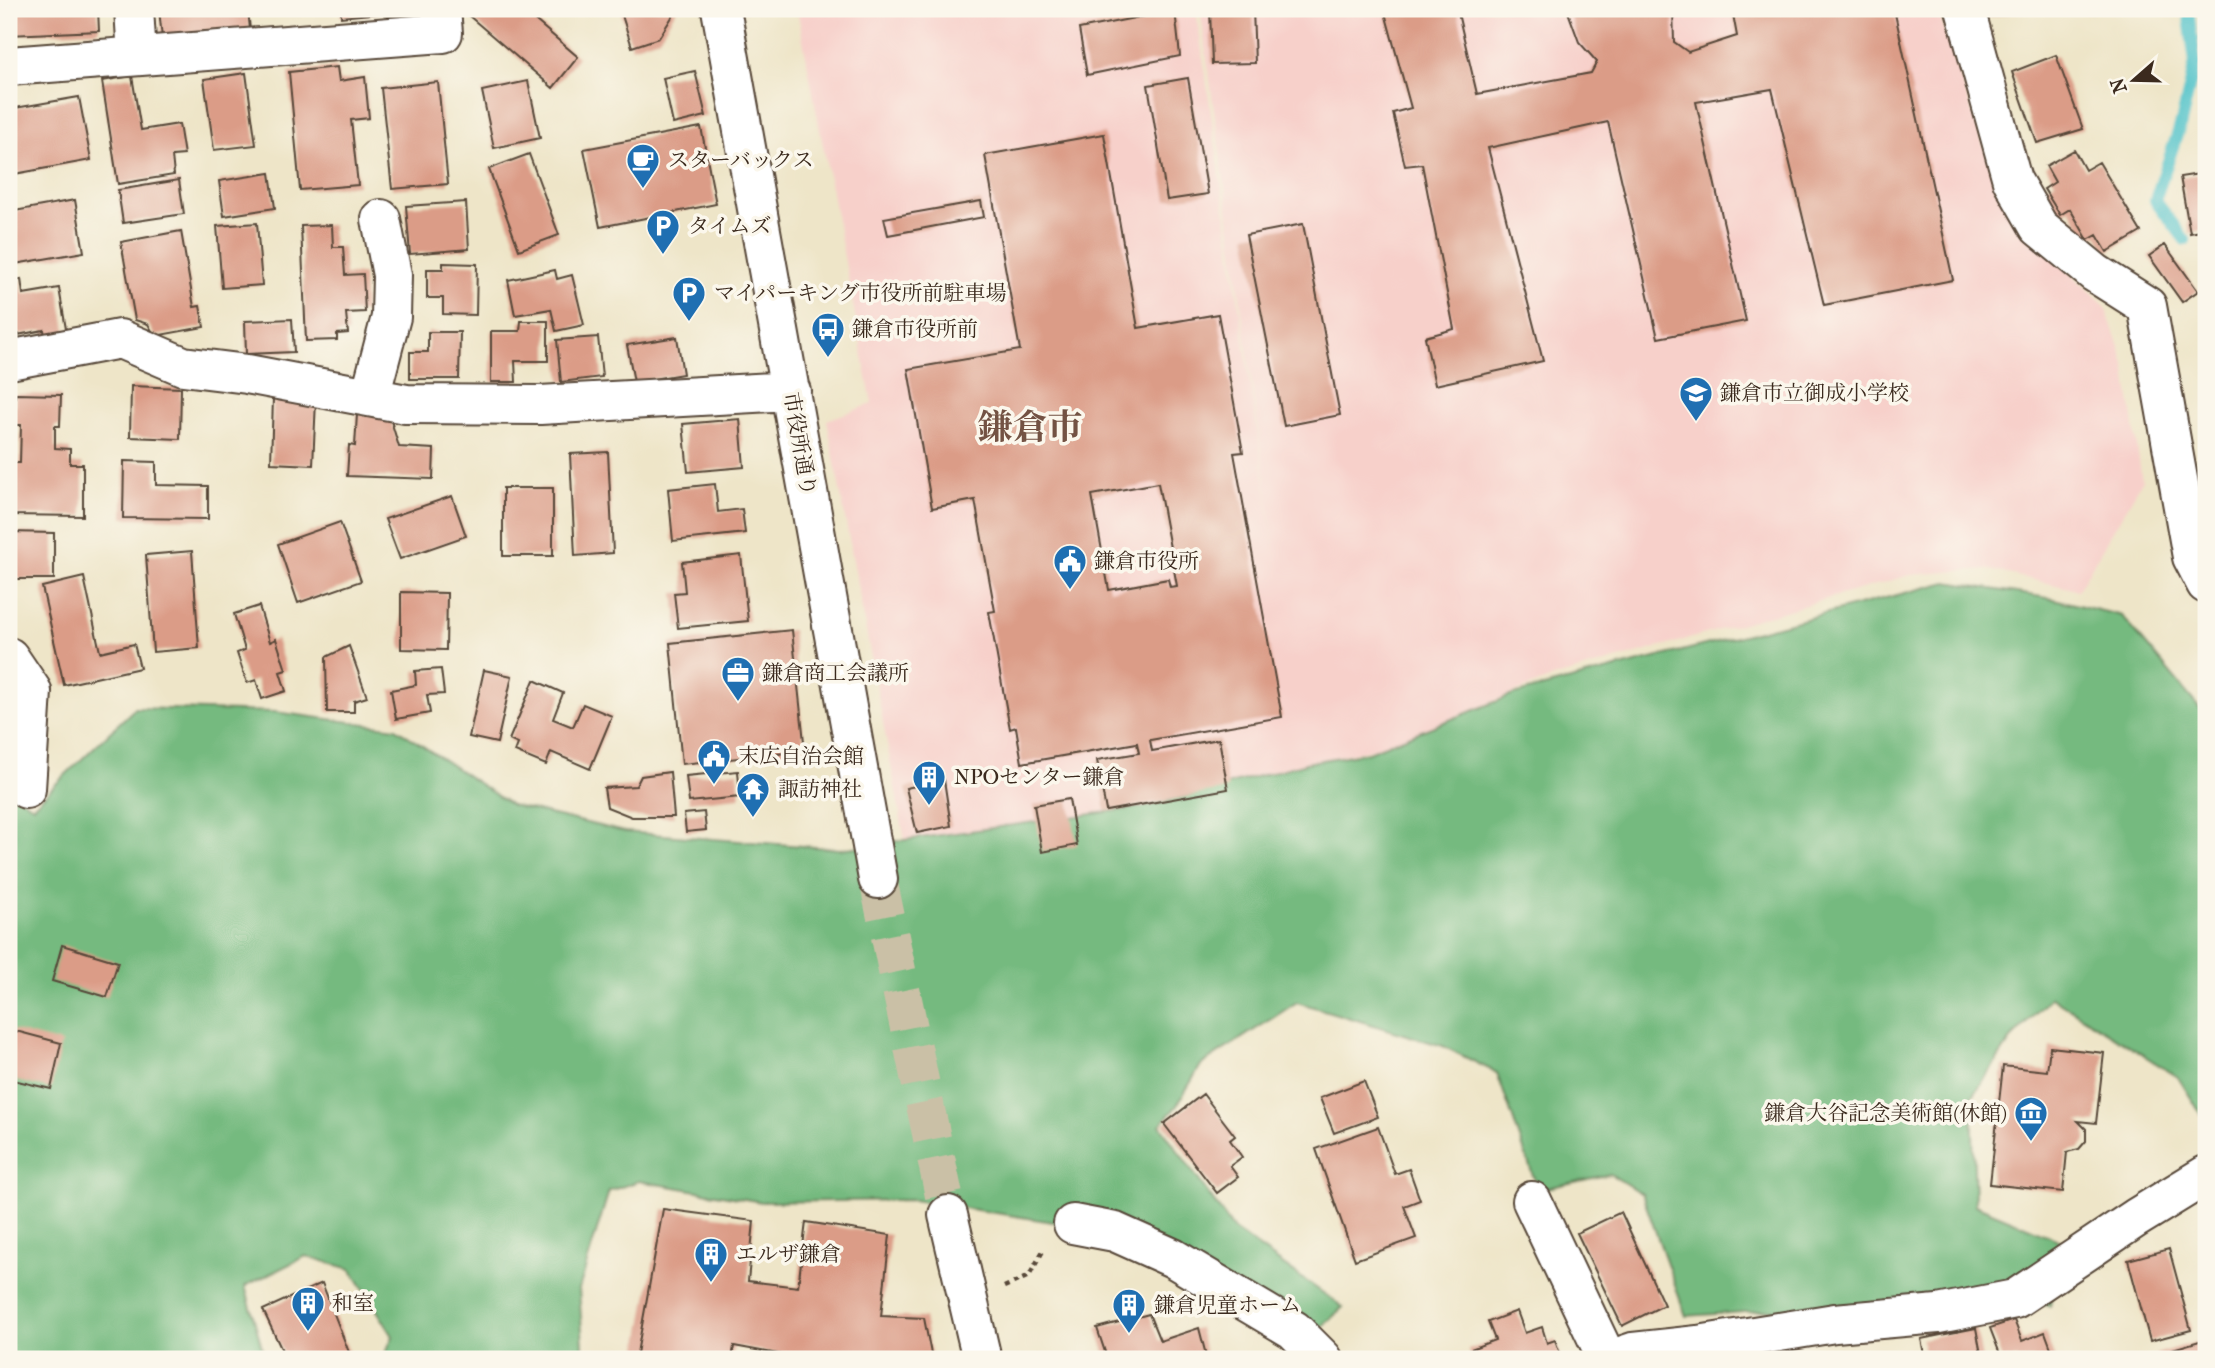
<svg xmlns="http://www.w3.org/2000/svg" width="2215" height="1368" font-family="'IM FELL French Canon','Noto Serif JP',serif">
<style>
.built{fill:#f7d0ca}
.forest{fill:#74ba7f;stroke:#58724e;stroke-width:2}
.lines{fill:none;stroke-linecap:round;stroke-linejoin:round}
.stream{stroke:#56c4ca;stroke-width:12}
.building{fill:#db9c87;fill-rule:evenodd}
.minor-tunnel{stroke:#cac0a6;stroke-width:38;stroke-dasharray:38 19;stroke-linecap:butt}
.minor-casing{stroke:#564638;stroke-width:42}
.path{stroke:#564638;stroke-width:4.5;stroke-dasharray:5 5;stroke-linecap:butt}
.minor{stroke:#fff;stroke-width:38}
.labels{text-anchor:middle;stroke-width:7;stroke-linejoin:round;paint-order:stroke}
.poi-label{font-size:21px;fill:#3b2a1e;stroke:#fbf7ec;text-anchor:start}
.street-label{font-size:21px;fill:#3b2a1e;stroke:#fbf7ec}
.town-label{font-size:35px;font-weight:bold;fill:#735243;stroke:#fbf7ec}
</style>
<rect width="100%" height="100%" fill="#fbf7ec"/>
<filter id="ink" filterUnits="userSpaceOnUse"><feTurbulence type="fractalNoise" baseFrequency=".0143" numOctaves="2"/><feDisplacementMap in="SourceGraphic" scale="14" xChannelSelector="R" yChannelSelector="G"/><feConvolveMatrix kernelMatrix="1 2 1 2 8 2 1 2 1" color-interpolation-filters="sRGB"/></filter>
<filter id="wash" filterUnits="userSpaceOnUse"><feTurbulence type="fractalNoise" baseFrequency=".00686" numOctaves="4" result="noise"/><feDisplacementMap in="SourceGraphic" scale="28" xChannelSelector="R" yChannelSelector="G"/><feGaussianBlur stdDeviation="1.57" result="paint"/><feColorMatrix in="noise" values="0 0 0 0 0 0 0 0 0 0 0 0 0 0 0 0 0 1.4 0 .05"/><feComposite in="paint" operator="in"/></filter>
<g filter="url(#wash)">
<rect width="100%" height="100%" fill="#eee5c8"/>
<!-- built -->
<path class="built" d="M797,9H1196L1279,580L1200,9H1937L1997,184L2052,255L2105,306L2125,364L2142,481L2078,590L1986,569L1910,575L1549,679L1380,747L1306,763L1151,806L905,841L827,420L872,404Z"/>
<!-- forest -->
<path class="forest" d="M1947,582L2054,599L2122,616L2206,716V1122L2178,1077L2051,997L2013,1037L1972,1097L1975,1205L2061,1241L2050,1306L2015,1299L1817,1307L1686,1316L1642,1194L1610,1174L1538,1190L1497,1073L1443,1046L1297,1002L1201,1065L1176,1107L1160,1125L1234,1230L1343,1307L1302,1346L1104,1230L913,1200L762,1202L639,1181L609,1191L579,1289L584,1359H383L393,1336L351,1269L306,1256L245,1286L265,1359H9V791L33,806L135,708L275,712L396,728L511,805L625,832L840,849L1151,806L1306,763L1368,752L1513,695Z"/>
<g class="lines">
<!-- stream -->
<path class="stream" d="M2185,240L2155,200L2181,123L2195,63L2188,9"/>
</g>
<g id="blocks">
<!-- building -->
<path class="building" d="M9,9H98L99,31L9,35Z
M159,9H248L250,30L162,38Z
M341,9H400V11L341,17Z
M461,9H522L578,57L553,88Z
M620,9H677L659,38L632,47Z
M1210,9H1253L1255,63L1212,64Z
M1384,9H1457L1477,94L1591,73L1597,62L1579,42L1567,9H1673L1674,42L1688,52L1737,36L1732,9H1894L1953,280L1824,305L1772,89L1696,102L1746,321L1658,338L1608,122L1488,148L1543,361L1435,385L1425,337L1454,329L1422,164L1405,166L1393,113L1411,108Z
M1988,9H2026V10L1989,17Z
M1175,10L1180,56L1087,75L1079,29Z
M2056,55L2083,129L2037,143L2012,72Z
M337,67L339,81L365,77L369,118L351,120L358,185L300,190L289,72Z
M695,71L706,116L673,124L663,78Z
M246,73L256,145L214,150L204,79Z
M132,76L141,130L179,124L184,155L172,156L174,175L118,184L102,81Z
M1188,78L1208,194L1167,200L1148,85Z
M528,81L540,138L494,148L482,91Z
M438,82L448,184L392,189L381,88Z
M79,97L91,160L9,175V109Z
M701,127L716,204L600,227L584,149Z
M1104,134L1138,328L1218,314L1243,452L1234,453L1282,717L1150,740L1152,751L1219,739L1228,789L1106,811L1097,760L1139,753L1137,743L1022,763L1016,727L1010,729L989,612L995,611L975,500L932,508L908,369L1020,350L985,155ZM1158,483L1177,586L1170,587L1168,579L1109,590L1092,495Z
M2074,150L2085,170L2099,162L2141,232L2107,252L2097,235L2088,240L2070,209L2060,215L2044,189L2055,182L2046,166Z
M529,154L559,235L519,250L489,169Z
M270,173L275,208L224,216L219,181Z
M2206,173V230L2190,233L2180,177Z
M179,180L184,214L123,223L118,190Z
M75,200L84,252L9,265V212Z
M981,201L984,217L888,235L884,218Z
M466,202L469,249L410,254L406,206Z
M257,223L262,285L222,288L217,226Z
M1303,224L1340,415L1284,426L1246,235Z
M332,225L333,247H343L345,275L363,274L365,312L346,313L348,333L337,334V340L306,341L301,226Z
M181,231L194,307L200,306L204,327L155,336L148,324L135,320L121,242Z
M2165,245L2198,291L2182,302L2149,256Z
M443,263L477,264L476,315L443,314V298H427V269H443Z
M555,270L557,279L572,275L584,325L556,331L551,309L515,315L508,280Z
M21,279L23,294L59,288L67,335L46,339L44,330L17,335L15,325L9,326V281Z
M292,319L294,352L246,354L245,321Z
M521,321H548V361H515L516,382H491V331H520Z
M428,332H460L459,379H410V352H428Z
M598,337L602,377L561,382L557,340Z
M677,337L683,374L634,382L627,345Z
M131,386L181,388L180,439L130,437Z
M15,394L61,395L60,426H55V448L70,449V464H83V516L9,515V463H20L21,425H15Z
M273,398L316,400L313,465L271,463Z
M357,414H389L399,447L434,449L433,479L347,476L349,445L355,446Z
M740,419L744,467L688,472L683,424Z
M608,452L613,553L575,556L570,454Z
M124,461L156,462V485L208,486V519L123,518Z
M715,484L718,512L742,509L745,533L673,541L668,489Z
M503,488H553V556H503Z
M452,496L466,536L400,559L385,519Z
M340,522L361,581L298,603L278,544Z
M9,532L54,533V579H9Z
M192,551L199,648L153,652L146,555Z
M741,555L748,621L678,628L674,593L685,592L682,562Z
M84,577L100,652L134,644L140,668L64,685L42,587Z
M401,592L447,593L446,650L401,649Z
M259,606L270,642L276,639L286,670L280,672L286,691L262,699L256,680L247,683L237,653L245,650L234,614Z
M792,630L805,751L682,764L670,643Z
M349,646L367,697L354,701V712H327L326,657Z
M441,669L444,694L427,695L430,713L396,719L391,690L416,685L415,671Z
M484,670L512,676L497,743L469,737Z
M534,680L563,693L553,719L573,727L583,704L612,716L590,769L551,752L546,765L515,752L518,744L509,740Z
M738,771L740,797L689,802L686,776Z
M670,772L674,817H632L607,807L604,788L636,786L641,776Z
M944,780L951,826L917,833L906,788Z
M1069,799L1077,845L1042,852L1034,805Z
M704,812L706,830L686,832L684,814Z
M62,945L118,962L107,997L52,981Z
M12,1030L61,1043L51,1089L9,1079V1044Z
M2050,1047L2104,1053L2096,1123L2078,1121L2086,1129V1141L2079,1149L2067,1152L2063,1192L1990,1184L2003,1066L2047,1071Z
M1364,1081L1378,1117L1334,1133L1320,1098Z
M1203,1094L1235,1136L1230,1140L1242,1157L1230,1166L1238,1177L1217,1193L1164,1124Z
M1378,1127L1395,1174L1409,1169L1420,1200L1404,1206L1416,1238L1355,1260L1316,1149Z
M663,1209L754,1221L748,1281L798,1287L806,1222L890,1235L881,1316L924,1318L932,1359H789V1356L734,1346L732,1359H636Z
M1621,1212L1664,1305L1622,1326L1577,1233Z
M2169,1249L2191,1330L2150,1341L2128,1260Z
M322,1283L350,1355L339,1359H286L263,1310Z
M1517,1311L1525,1333L1542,1327L1547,1343L1555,1340L1562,1359H1472L1468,1350L1495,1340L1488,1322Z
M1149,1314L1160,1341L1199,1328L1207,1359H1096L1106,1355L1097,1328Z
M2014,1320L2022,1341L2045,1332L2055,1359H2002L1990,1328Z
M1976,1328L1982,1359H1925L1921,1339Z
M2206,1339V1359H2157L2156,1354Z"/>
</g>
</g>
<g filter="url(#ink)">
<use href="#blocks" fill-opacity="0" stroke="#564638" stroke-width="2"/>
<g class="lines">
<!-- minor-tunnel -->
<path class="minor-tunnel" d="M878,879L948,1215"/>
<defs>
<path id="minor" d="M134,9L137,56
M721,9L878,879
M1965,9L2012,180L2039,227L2095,273L2147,306L2192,557L2206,584
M9,66L443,33L441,9
M9,360L120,339L183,366L247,374L406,404L540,405L791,391
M370,397L391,317L392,275L381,219
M9,657L32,691L26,789
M1532,1201L1607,1359
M948,1215L982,1359
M1073,1224L1115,1232L1173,1258L1294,1330L1323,1359
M1612,1359L1633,1352L1698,1345L1835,1323L1938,1314L2015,1299L2136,1218L2206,1175"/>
</defs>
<!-- minor casing -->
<use href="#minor" class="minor-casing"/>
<!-- path -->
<path class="path" d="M1004,1287L1029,1276L1044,1249"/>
<!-- minor -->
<use href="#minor" class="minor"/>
</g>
</g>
<!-- icons -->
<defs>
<symbol id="cafe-pin" viewBox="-11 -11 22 30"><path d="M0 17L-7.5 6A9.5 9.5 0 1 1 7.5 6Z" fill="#1f6fb2" stroke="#fbf7ec"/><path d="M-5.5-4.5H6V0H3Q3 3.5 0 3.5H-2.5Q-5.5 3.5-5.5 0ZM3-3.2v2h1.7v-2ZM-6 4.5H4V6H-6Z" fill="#fff"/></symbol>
<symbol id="parking-pin" viewBox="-11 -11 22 30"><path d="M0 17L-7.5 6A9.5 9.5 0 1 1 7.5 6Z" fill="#1f6fb2" stroke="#fbf7ec"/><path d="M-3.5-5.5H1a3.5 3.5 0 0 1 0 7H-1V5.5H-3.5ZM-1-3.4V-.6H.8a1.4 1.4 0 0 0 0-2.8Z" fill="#fff"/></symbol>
<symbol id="bus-pin" viewBox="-11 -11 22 30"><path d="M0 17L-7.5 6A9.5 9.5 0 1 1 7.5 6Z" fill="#1f6fb2" stroke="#fbf7ec"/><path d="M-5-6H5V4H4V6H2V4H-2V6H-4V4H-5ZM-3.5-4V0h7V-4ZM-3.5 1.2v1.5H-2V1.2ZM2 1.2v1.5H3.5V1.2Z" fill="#fff"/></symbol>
<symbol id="school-pin" viewBox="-11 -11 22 30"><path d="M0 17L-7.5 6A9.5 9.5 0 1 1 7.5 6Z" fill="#1f6fb2" stroke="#fbf7ec"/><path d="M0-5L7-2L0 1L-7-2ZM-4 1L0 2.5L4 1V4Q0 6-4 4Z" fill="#fff"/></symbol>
<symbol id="civic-pin" viewBox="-11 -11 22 30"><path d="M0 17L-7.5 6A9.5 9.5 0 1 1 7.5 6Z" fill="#1f6fb2" stroke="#fbf7ec"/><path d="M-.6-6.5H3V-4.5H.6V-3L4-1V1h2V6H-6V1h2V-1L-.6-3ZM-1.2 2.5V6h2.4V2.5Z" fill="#fff"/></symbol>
<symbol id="office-pin" viewBox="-11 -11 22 30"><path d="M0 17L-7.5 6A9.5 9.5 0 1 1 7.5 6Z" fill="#1f6fb2" stroke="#fbf7ec"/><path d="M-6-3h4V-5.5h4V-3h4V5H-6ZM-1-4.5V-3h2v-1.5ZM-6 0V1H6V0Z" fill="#fff"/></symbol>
<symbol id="building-pin" viewBox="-11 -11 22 30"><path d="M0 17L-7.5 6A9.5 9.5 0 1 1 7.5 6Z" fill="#1f6fb2" stroke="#fbf7ec"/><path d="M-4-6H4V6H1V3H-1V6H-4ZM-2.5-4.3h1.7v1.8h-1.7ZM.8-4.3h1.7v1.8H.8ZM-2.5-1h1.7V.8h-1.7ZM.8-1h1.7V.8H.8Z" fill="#fff"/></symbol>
<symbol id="temple-pin" viewBox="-11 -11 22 30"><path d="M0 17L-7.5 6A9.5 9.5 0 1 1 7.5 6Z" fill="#1f6fb2" stroke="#fbf7ec"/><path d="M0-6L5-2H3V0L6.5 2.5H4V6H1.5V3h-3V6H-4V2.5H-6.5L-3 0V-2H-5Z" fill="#fff"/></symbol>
<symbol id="museum-pin" viewBox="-11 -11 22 30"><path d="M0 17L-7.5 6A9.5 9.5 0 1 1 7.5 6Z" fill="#1f6fb2" stroke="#fbf7ec"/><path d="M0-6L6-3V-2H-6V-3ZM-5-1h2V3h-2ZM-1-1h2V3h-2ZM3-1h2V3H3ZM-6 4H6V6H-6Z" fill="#fff"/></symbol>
</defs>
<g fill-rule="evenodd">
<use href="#cafe-pin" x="624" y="141" width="38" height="52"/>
<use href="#parking-pin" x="644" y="207" width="38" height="52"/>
<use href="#parking-pin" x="670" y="274" width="38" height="52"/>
<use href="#bus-pin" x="809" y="310" width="38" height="52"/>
<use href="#school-pin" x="1677" y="374" width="38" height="52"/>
<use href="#civic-pin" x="1051" y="542" width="38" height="52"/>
<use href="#office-pin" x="719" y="654" width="38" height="52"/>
<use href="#civic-pin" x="695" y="737" width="38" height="52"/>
<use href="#building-pin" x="910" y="758" width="38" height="52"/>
<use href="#temple-pin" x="734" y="770" width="38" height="52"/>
<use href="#museum-pin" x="2012" y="1094" width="38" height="52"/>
<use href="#building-pin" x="692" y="1235" width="38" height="52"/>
<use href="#building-pin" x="289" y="1284" width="38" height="52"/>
<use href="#building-pin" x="1110" y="1286" width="38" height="52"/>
</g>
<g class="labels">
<!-- poi labels -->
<g class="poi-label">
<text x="668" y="167">スターバックス</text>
<text x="688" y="233">タイムズ</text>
<text x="714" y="300">マイパーキング市役所前駐車場</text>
<text x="852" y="336">鎌倉市役所前</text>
<text x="1720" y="400">鎌倉市立御成小学校</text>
<text x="1094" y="568">鎌倉市役所</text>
<text x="762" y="680">鎌倉商工会議所</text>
<text x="738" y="763">末広自治会館</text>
<text x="954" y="784">NPOセンター鎌倉</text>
<text x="778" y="796">諏訪神社</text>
<text x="2007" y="1120" text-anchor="end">鎌倉大谷記念美術館(休館)</text>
<text x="736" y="1261">エルザ鎌倉</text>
<text x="332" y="1310">和室</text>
<text x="1154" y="1312">鎌倉児童ホーム</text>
</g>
<!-- street labels -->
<g class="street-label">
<text transform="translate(800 444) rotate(80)" y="7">市役所通り</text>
</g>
<!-- town labels -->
<g class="town-label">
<text x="1030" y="439">鎌倉市</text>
</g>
</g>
<!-- margin -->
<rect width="2215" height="1368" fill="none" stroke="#fbf7ec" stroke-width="35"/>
<!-- north arrow -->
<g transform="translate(2134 80) rotate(250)" stroke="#fbf7ec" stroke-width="5" paint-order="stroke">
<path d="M0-5L12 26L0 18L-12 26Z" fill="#3b2a1e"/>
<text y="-10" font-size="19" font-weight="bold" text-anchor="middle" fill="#3b2a1e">N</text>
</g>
</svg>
